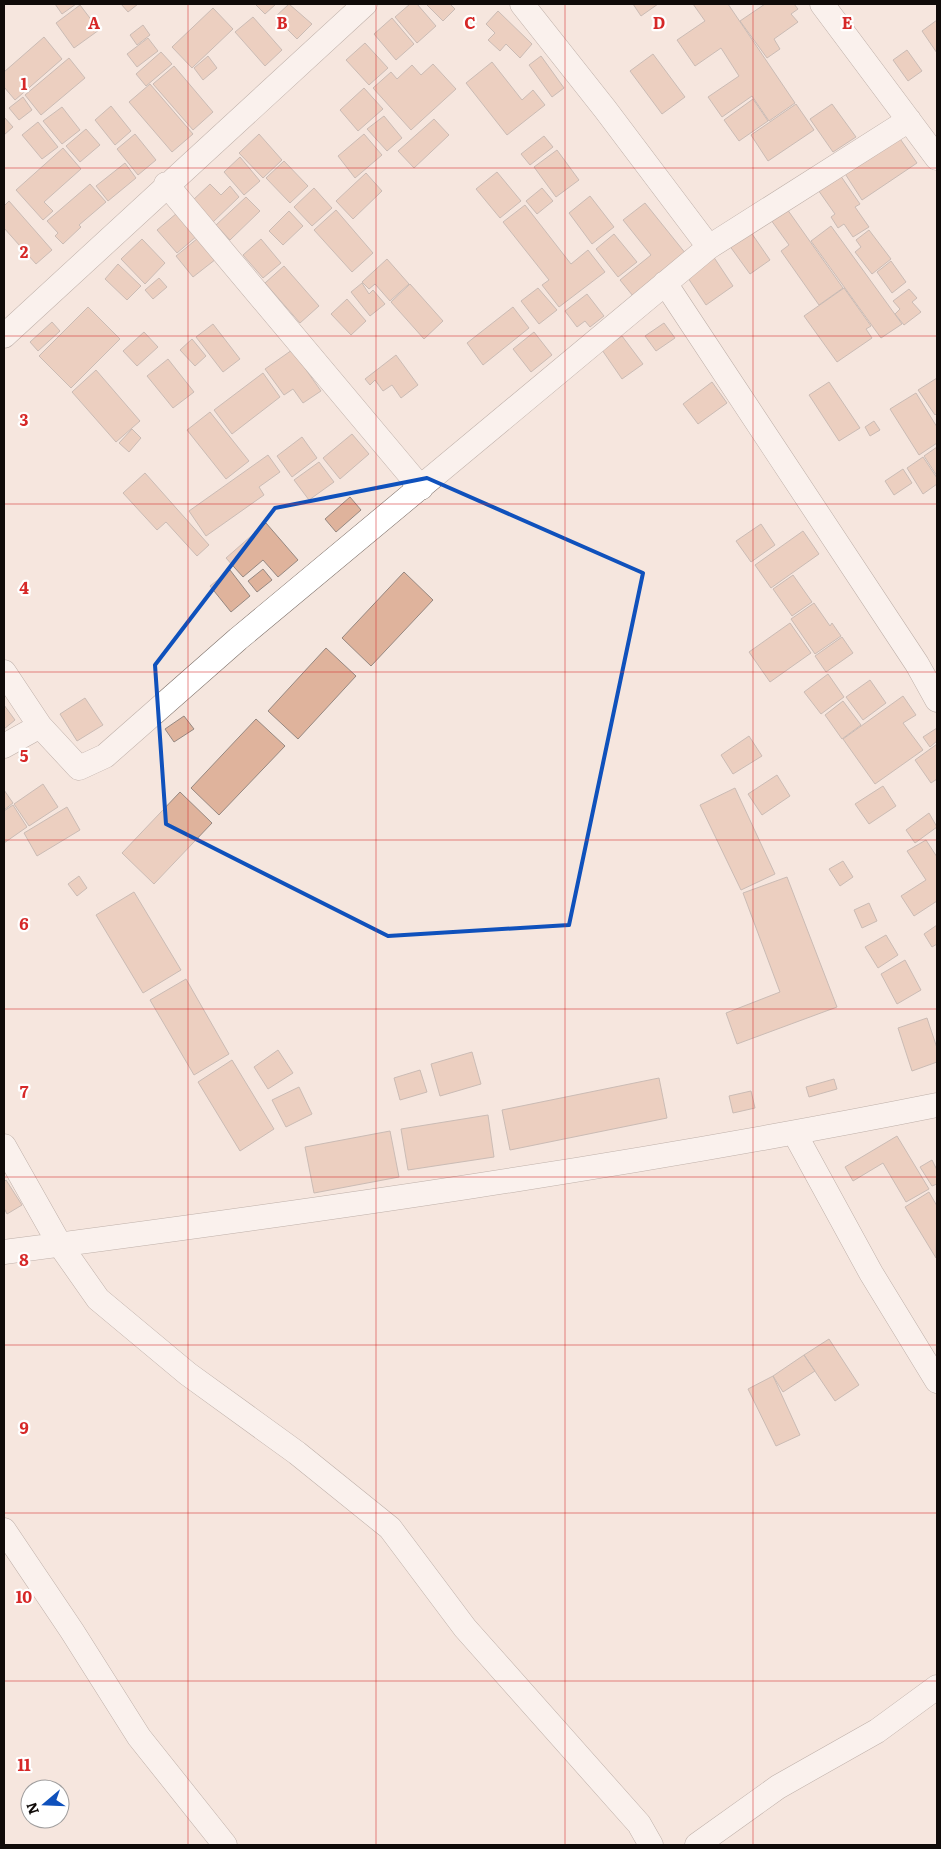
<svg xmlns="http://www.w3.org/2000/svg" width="941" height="1849" font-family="Literata,serif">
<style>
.building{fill:#dfb39c;stroke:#968881}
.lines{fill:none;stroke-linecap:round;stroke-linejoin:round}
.minor-casing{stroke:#7c6f68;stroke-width:25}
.minor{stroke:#fff;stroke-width:24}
.marked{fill:none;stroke:#0f51bc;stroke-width:4;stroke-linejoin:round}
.grid{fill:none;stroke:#d62828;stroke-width:1;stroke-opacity:0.55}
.grid-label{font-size:16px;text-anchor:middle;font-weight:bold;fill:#d62828;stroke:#fff;stroke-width:4.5;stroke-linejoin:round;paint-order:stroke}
</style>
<rect width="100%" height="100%" fill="#f5e6de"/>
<!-- building -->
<path class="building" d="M55,4H76L62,14Z
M121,4H138L128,12Z
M255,4H276L265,14Z
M289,4L312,24L297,39L275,17Z
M410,4H417L436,26L417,43L395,17Z
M426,4H450L455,9L443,21Z
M633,4H658L641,16Z
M693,4H728L795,103L769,121L752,96L722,117L708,97L739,76L721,48L695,66L677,40L705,21Z
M765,4H794L798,9L791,14L798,22L774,39L780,49L767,58L740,21Z
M80,5L99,30L74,48L56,23Z
M213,8L233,29L192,68L172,47Z
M498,11L532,44L520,58L506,44L500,51L488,40L495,33L486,24Z
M253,17L282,50L265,66L235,32Z
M392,18L414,44L396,60L374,34Z
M937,20V53L922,31Z
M143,25L150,35L137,45L130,35Z
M44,37L62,59L15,100L4,87V72Z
M148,38L158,51L137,67L127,54Z
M365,43L388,68L369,85L346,60Z
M907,50L922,71L908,81L893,60Z
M161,52L172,64L146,86L136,74Z
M653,54L685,97L662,114L630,71Z
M208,56L217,68L203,80L194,68Z
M541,56L564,88L552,97L529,65Z
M69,58L85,78L41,115L25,95Z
M492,62L522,100L533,90L545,105L507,135L466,83Z
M433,64L456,89L411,130L373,88L391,72L397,79L412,65L421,75Z
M174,66L213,112L193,130L153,84Z
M150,84L193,134L172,152L129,102Z
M364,88L383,109L358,131L340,110Z
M23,97L32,110L19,120L9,108Z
M753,99L768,121L739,141L724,120Z
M796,104L814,130L768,161L751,135Z
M832,104L856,137L833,152L810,119Z
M111,106L131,131L115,145L95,120Z
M62,107L80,130L62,144L43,121Z
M384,116L402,138L387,151L367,129Z
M4,117L13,127L4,135Z
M434,119L449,135L414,168L398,151Z
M38,122L58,147L42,159L22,135Z
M86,129L100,145L80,162L66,146Z
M896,133L917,163L862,200L842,169Z
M135,134L156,160L138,175L117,149Z
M259,134L282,160L263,178L239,153Z
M364,134L382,155L355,178L338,156Z
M544,136L553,147L530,165L521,154Z
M63,148L81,169L44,202L53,211L43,220L16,190Z
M557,150L579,180L556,197L534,167Z
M240,157L260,181L244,195L224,172Z
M284,161L308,186L290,203L266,178Z
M125,163L136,178L108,201L96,186Z
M497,172L521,201L500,218L476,189Z
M838,172L860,204L855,207L869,227L853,237L844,224L838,228L831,217L835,214L816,187Z
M366,173L382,191L353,219L336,201Z
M90,184L106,202L79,225L81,227L63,244L55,236L58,233L47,221Z
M210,184L221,195L230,186L239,197L212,223L192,201Z
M314,188L332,208L312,226L294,207Z
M542,188L553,201L537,214L526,201Z
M590,196L614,227L592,244L569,213Z
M246,197L260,211L230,240L216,225Z
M9,201L52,250L36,264L4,228V206Z
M645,203L686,254L633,296L620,280L651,255L623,220Z
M525,205L571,264L588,250L605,272L559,307L542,285L549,280L503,222Z
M787,209L843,288L819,305L781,251L789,245L771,220Z
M336,210L373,253L352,272L314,230Z
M289,211L303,226L283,245L269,231Z
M177,213L197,236L177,253L157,230Z
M831,226L902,324L881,338L811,241Z
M869,230L891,259L872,274L855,252L861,247L856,240Z
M750,231L770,260L750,274L729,245Z
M614,234L637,262L618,277L596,249Z
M198,238L216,259L193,277L176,256Z
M142,239L165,263L145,284L121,259Z
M261,239L281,263L263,278L243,255Z
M713,256L733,286L706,305L686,275Z
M387,259L409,284L390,301L375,284L369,289L362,282Z
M891,261L906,282L892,293L877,272Z
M118,264L141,286L127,300L105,279Z
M284,266L319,306L300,323L265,283Z
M159,278L167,287L153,299L145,290Z
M362,283L369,294L373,290L385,304L370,316L351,292Z
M410,284L443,321L424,339L391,302Z
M538,288L557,310L539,324L521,301Z
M844,288L871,326L866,329L872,338L837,362L804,316Z
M909,289L917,298L912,302L921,312L904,325L895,314L900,309L893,301Z
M587,294L604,316L590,327L585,321L577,327L565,311Z
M347,299L366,321L351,335L331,314Z
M88,307L120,339L71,388L39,356Z
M513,307L529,328L483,365L467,343Z
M52,322L60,331L38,351L30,342Z
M664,323L675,338L656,351L645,336Z
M213,324L240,359L223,372L196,337Z
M144,332L158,347L137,366L123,351Z
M534,332L552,355L531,372L513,349Z
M622,336L643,364L622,379L602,350Z
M192,339L206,356L195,366L180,350Z
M292,350L321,391L303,403L293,389L284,395L265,369Z
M396,355L418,385L401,398L392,385L383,391L375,380L370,385L365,379Z
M168,359L194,392L173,408L147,376Z
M96,370L140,421L116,442L72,392Z
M263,373L280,397L232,434L214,410Z
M937,378V413L935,415L918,390Z
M712,382L727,403L698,424L683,404Z
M829,382L860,428L839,441L809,395Z
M916,393L937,427V443L919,455L890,409Z
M210,412L249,461L226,479L187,430Z
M874,421L880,430L870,436L865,427Z
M132,429L141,438L129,452L119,443Z
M352,434L369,454L340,479L323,458Z
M302,437L317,458L292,477L277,456Z
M937,447V476L924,456Z
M268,455L280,472L259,487L264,495L206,536L189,511Z
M923,457L937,478V484L923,494L907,468Z
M319,462L334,482L309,500L294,480Z
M903,469L912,483L894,495L885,481Z
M145,473L209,545L197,556L166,522L157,530L123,493Z
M350,497L361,510L336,532L325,519Z
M266,523L298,560L278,577L263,560L243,577L226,558Z
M761,524L775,545L751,562L736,541Z
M803,531L819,554L771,588L755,565Z
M263,569L272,580L257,592L248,581Z
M230,570L250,596L231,612L210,586Z
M404,572L433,600L371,666L342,638Z
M793,575L812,602L792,616L773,589Z
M814,603L830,626L832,623L841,636L815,654L791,619Z
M790,623L811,653L770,682L749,652Z
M842,637L853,653L826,672L815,656Z
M326,648L356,676L298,739L268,711Z
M828,674L844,697L821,714L804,692Z
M870,680L886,703L863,720L846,697Z
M903,696L916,715L903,723L923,750L875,784L843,739Z
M85,698L103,725L77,741L60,714Z
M843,701L861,725L842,739L825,715Z
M4,705L15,720L4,729Z
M184,716L194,729L174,742L165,729Z
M256,719L285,746L219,815L191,788Z
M937,728V741L930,747L923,737Z
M749,736L762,756L733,774L721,755Z
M937,744V779L931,783L915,760Z
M777,775L790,796L762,815L748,794Z
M43,784L58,807L29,826L14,804Z
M883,786L896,806L869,824L855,804Z
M735,788L775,874L741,890L700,805Z
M4,790L13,803L4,810Z
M180,792L212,823L154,884L122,853Z
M13,805L27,827L4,843V811Z
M67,807L80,830L37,856L24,833Z
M929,813L937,827L915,843L906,830Z
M926,840L937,857V901L914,916L901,896L926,880L907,851Z
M843,861L853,877L840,886L829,869Z
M79,876L87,888L77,896L68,884Z
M787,877L837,1007L737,1044L726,1013L780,992L743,893Z
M134,892L181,970L143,993L96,915Z
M869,903L877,921L862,928L854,910Z
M937,925V944L932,947L924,934Z
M886,935L898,955L878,968L865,947Z
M905,960L921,990L897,1004L881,974Z
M186,979L229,1054L194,1075L150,1000Z
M927,1018L937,1048V1062L912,1071L898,1028Z
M278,1050L293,1073L268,1089L254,1067Z
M472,1052L481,1084L440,1096L431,1064Z
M232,1060L274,1129L240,1151L198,1082Z
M420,1070L427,1092L400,1100L394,1078Z
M659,1078L667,1118L510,1150L502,1110Z
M834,1079L837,1089L809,1097L806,1087Z
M299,1087L312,1114L286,1127L272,1100Z
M751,1091L755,1108L733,1113L729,1096Z
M488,1115L494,1157L408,1170L401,1129Z
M390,1131L399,1177L314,1193L305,1147Z
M897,1136L929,1189L906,1202L883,1163L853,1181L845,1167Z
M932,1160L937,1170V1184L932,1186L920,1167Z
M6,1180L22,1205L7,1214L4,1208V1182Z
M929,1192L937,1206L936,1258L905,1207Z
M829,1339L859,1385L835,1401L804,1355Z
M804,1355L815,1371L783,1392L773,1376Z
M773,1376L800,1435L776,1446L748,1389Z"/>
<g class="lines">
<defs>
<path id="minor" d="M522,4L605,109L709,247
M822,4L937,158
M166,184L421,488
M665,283L917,664L937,700
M4,336L365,4
M4,672L40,726L79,768L105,756L238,639L709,247L909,120
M4,746L40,726
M795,1134L871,1273L937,1381
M4,1146L60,1245L98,1299L188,1374L297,1453L390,1528L465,1628L639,1824L651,1845
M4,1252C316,1211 628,1167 937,1105
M4,1530L72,1631L139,1737L225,1845
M697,1845L778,1787L877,1731L937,1687"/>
</defs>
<!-- minor casing -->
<use href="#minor" class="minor-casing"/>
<!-- minor -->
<use href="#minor" class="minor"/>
</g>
<!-- marked area -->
<path d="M0 0H941V1849H0ZM427,478L643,573L569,925L388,936L166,824L155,665L275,508Z" fill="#f5e6de" fill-opacity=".55" fill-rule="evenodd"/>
<path class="marked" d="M427,478L643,573L569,925L388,936L166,824L155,665L275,508Z"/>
<!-- grid -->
<path class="grid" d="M188,4V1845M376,4V1845M565,4V1845M753,4V1845M4,168H937M4,336H937M4,504H937M4,672H937M4,840H937M4,1009H937M4,1177H937M4,1345H937M4,1513H937M4,1681H937"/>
<g class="grid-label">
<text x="94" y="29">A</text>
<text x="282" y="29">B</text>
<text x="470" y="29">C</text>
<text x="659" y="29">D</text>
<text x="847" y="29">E</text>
<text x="24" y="90">1</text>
<text x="24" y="258">2</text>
<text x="24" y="426">3</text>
<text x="24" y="594">4</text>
<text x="24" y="762">5</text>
<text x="24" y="930">6</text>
<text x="24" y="1098">7</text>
<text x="24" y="1266">8</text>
<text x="24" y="1434">9</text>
<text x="24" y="1603">10</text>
<text x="24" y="1771">11</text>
</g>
<!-- border -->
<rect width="941" height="1849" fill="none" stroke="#100b09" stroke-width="10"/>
<!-- north arrow -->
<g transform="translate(45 1804) rotate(251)"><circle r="24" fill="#ffffff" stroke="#9f9d9d"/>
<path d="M0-4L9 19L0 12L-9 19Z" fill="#0f51bc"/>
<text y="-8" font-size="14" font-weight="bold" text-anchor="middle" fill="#100b09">N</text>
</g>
</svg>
